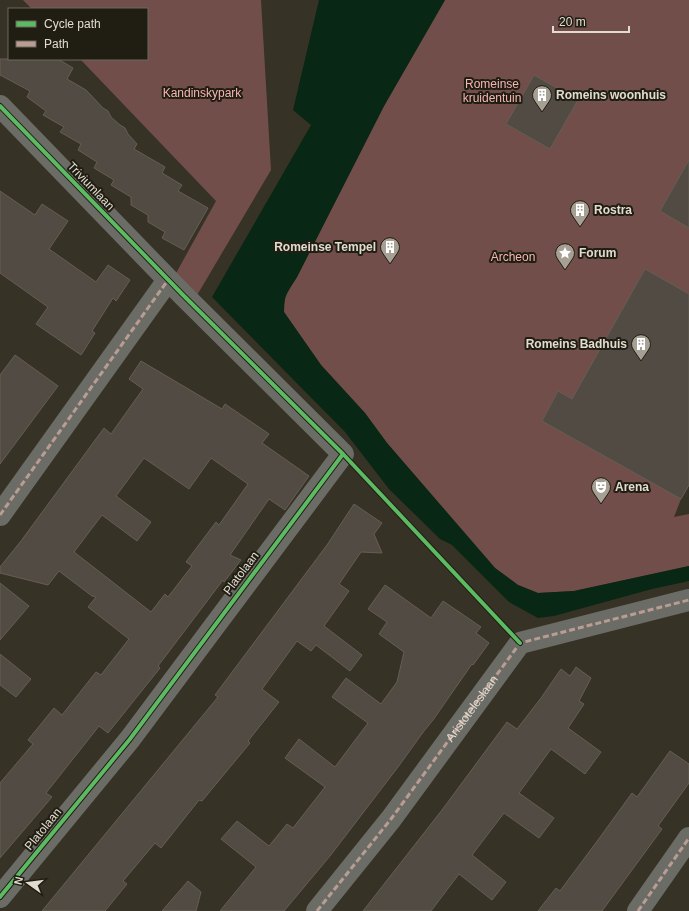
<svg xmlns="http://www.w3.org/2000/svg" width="689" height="911" font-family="Helvetica,sans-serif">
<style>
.green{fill:#714e4a}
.water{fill:#082714}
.building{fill:#524b43;stroke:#655e55;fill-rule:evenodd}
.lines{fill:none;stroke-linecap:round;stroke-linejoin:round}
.minor{stroke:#6c6c67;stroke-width:22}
.quiet{stroke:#b99d93;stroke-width:3;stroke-dasharray:6 3;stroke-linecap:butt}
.cycleway-casing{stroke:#201d13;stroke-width:6}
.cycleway{stroke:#5cba63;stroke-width:4}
.labels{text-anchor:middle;stroke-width:4;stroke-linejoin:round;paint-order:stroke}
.park-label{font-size:12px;fill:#f8b5b2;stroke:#201d13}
.poi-label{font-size:12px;font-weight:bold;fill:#e2dcd0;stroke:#201d13;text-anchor:start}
.street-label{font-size:12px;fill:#e2dcd0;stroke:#201d13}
</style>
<rect width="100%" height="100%" fill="#373226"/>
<!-- green -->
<path class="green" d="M23,0H261L271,170L196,297L175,275L216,201L80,59H147V9H32Z
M445,0H689V485L681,499L674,517L689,514V566L574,591L538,593L518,585L495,568L387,443L365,413L321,365L284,312L285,296L297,277L384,106Z"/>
<!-- water -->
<path class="water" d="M319,0H445L384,106L297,277C289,290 283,296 284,312L321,365L365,413L387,443L495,568L518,585L538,593L574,591L689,566V581L652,589L554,616L538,618L509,602L452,545L440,539L389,489L345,432L212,297L311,125L293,110Z"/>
<!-- building -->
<path class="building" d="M0,59H58L73,68L67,79L86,90L103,108L108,111L111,117L120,125L125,128L128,134L137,144L134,149L165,167L162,173L182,185L178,191L208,208L184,250L162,238L165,232L148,222V215L131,205V197L111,185L114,180L94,168L97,162L78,150L81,144L60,132L64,127L43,115L46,111L27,97L30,91L0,75Z
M534,75L578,100L550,149L506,124Z
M689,160V228L660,211Z
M0,191L35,215L42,204L68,221L49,249L96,282L108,265L130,280L116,301L113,298L92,331L95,333L81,355L36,324L48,307L0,273Z
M645,269L689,294V485L681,499L542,421L558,391L572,399Z
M15,355L58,386L0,464V375Z
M141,361L222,409L225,404L269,434L262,443L309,476L285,510L269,499L230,555L241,560L224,582L223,580L158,666L160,668L108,733L99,726L46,793L52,797L0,858V783L33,744L28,740L54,708L62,715L96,672L101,675L129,639L88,607L96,597L92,596L59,571L48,585L0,573V567L21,541L104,428L111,434L143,389L129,379ZM144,458L189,489L211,458L248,484L219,525L216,522L186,562L192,566L168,597L165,594L151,612L74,552L102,515L137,541L151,522L116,496Z
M354,504L382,523L374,534L382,553L361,552L339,584L349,591L324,626L362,655L350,671L316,645L311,651L297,641L262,689L279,702L248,741L250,743L202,801L199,800L161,848L155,843L123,881L127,884L105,911H42L218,697L215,695L327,545Z
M0,583L29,606L0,640Z
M385,585L431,618L443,601L481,627L476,633L489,643L473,665L472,664L433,720L424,731L398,767L330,856L284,911H220L256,867L221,839L237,821L269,846L287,824L293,828L325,787L285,758L299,739L335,767L368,723L332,697L346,678L381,704L397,682L404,652L379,634L387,622L368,609Z
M0,654L31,679L16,697L0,685Z
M576,667L591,678L579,701L584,704L568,728L601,752L585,774L551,749L519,793L554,818L539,838L504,813L472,855L506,882L492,900L459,874L431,911H363L442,810L507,722L517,729L541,698L561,669L570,676Z
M670,751L689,764V783L658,826L662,829L602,911H538L556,888L560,891L598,840L632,793L637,797Z
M188,881L201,892L196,911H162Z"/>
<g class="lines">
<!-- minor -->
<g class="minor">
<path d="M0,106L183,295L343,454L130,739L0,897"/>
<path d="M0,515L168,280"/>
<path id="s1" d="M317,911L391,819L520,643L689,600"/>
<path d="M638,911L689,838"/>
</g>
<!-- quiet -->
<path class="quiet" d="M0,515L168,280
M317,911L391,819L520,643L689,600
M638,911L689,838"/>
<defs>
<path id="cycleway" d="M0,106L183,295L343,454L130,739L0,897
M343,454L520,643"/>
</defs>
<!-- cycleway casing -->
<use href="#cycleway" class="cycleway-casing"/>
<!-- cycleway -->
<use href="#cycleway" class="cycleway"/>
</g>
<!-- icons -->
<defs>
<symbol id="building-pin" viewBox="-11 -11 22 30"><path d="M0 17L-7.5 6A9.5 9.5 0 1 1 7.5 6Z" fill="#a6a094" stroke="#201d13"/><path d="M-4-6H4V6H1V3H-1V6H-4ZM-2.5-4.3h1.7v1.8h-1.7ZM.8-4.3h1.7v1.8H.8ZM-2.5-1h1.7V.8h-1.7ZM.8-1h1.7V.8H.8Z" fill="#fff"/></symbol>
<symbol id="sight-pin" viewBox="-11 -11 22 30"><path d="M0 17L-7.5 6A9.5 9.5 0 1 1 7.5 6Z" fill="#a6a094" stroke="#201d13"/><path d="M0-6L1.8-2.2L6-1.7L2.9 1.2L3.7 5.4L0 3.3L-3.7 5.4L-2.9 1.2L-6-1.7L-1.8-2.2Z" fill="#fff"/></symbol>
<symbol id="theatre-pin" viewBox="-11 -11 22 30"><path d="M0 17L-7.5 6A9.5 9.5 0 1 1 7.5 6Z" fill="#a6a094" stroke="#201d13"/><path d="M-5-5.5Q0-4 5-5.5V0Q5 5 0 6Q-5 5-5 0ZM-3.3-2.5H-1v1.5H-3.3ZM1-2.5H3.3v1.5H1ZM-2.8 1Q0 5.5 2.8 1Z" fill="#fff"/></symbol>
</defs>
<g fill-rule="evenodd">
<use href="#building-pin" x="531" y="84" width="22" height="30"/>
<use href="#building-pin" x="569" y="199" width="22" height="30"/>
<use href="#building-pin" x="379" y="236" width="22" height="30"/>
<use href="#sight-pin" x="554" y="242" width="22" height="30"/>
<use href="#building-pin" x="630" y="333" width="22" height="30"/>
<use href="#theatre-pin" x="590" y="476" width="22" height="30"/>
</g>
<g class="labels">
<!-- park labels -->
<g class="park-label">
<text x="492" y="88">Romeinse<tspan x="492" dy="14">kruidentuin</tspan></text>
<text x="202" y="97">Kandinskypark</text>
<text x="513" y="261">Archeon</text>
</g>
<!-- poi labels -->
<g class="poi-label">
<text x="556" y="99">Romeins woonhuis</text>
<text x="594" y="214">Rostra</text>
<text x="376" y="251" text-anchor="end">Romeinse Tempel</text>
<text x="579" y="257">Forum</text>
<text x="627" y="348" text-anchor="end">Romeins Badhuis</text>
<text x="615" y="491">Arena</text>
</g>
<!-- street labels -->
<g class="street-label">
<text transform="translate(91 186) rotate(46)" y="4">Triviumlaan</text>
<text transform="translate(241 573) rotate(-53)" y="4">Platolaan</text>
<text dy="4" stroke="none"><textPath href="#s1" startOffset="255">Aristoteleslaan</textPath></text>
<text transform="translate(43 829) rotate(-51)" y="4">Platolaan</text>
</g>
</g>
<!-- legend -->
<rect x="8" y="8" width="140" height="52" fill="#201d13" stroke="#6e695f"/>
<rect x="16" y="21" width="20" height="6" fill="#5cba63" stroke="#6e695f"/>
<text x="44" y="28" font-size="12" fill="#e2dcd0">Cycle path</text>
<rect x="16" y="41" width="20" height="6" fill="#b99d93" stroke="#6e695f"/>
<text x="44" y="48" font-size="12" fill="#e2dcd0">Path</text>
<!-- north arrow -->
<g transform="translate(28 883) rotate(284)" stroke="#201d13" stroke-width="3" paint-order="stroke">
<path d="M0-3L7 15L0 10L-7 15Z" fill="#e2dcd0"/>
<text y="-6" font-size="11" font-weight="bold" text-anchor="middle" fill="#e2dcd0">N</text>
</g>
<!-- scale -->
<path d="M553 26v6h76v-6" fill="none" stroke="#e2dcd0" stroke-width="2"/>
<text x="559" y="26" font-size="12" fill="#e2dcd0" stroke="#201d13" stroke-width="3" paint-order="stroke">20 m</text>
</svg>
